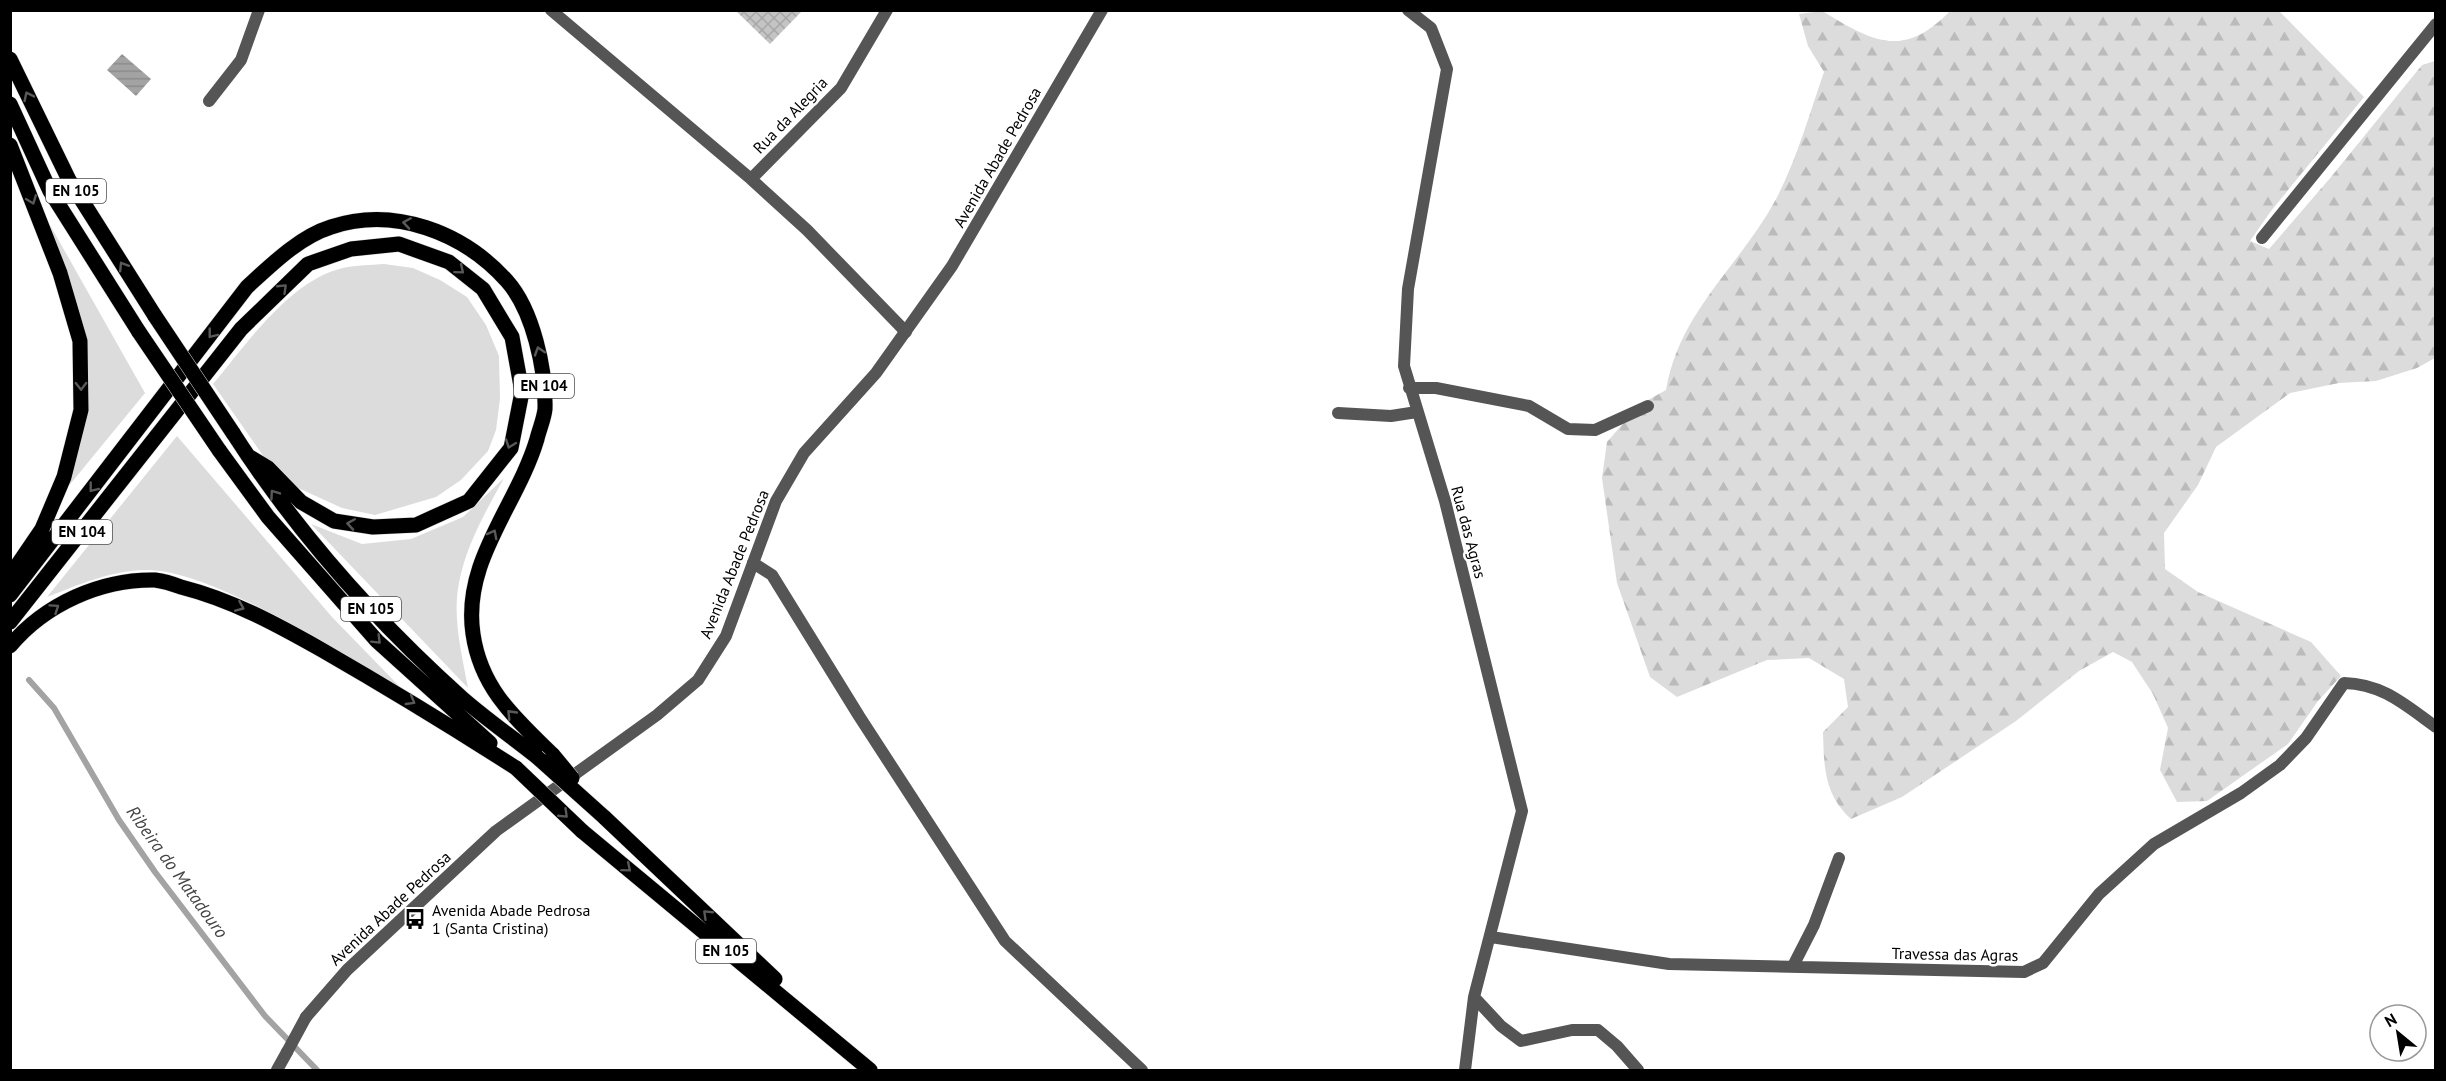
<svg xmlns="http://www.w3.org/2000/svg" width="2446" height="1081" font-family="'PT Sans',sans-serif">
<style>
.grass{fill:#dcdcdc}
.forest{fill:url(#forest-firs)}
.water{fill:url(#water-rules)}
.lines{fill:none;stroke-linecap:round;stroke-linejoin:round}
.stream{stroke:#a3a3a3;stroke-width:6}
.building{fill:url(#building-cross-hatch)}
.primary-casing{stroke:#dbdbdb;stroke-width:16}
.minor{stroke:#555;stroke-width:12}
.tertiary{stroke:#555;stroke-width:12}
.primary{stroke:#000;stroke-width:15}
.primary-bridge-casing{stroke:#dbdbdb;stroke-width:16;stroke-linecap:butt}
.primary-bridge{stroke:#000;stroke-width:15}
.oneway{stroke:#595959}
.labels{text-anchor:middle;stroke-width:5;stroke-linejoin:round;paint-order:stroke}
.shield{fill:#fff;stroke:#4c4c4c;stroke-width:1.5}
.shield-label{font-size:15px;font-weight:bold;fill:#000}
.street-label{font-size:16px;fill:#000;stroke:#fff}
.poi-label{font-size:16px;fill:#000;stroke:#fff;text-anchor:start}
.water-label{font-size:18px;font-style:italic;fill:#444;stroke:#fff}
</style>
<defs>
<pattern id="forest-firs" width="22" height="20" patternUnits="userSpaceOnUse" patternTransform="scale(1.5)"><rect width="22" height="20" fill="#dcdcdc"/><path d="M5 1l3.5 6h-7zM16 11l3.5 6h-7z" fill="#bbb"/></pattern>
<pattern id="water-rules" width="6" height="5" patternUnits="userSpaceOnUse" patternTransform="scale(1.5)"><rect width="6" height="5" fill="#a3a3a3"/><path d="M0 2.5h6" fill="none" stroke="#8b8b8b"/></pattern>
<pattern id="building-cross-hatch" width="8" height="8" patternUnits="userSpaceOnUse" patternTransform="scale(1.5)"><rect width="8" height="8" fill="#c4c4c4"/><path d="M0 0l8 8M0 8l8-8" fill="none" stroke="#a7a7a7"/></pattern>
</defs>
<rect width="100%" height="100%" fill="#fff"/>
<!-- grass -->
<path class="grass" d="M50,225L145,393L67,488L81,318Z
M384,264L413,268L440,280L467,297L486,325L499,356L500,399L496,430L488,451L461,480L436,497L375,515L342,508L296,487L264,457L213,384C246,345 290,280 343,268C356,265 371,265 384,264Z
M177,436L332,617L400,687C342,654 208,567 144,570C110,571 78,585 47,597Z
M504,478C486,511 466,545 459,583C452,617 462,655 468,688L311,524L362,544L411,539L463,517Z"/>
<!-- forest -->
<path class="forest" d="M1822,11C1872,41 1903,60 1950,11H2279L2364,97L2271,211L2250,241L2269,249L2331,177L2422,65L2435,61V358L2417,368L2376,381L2339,383L2290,393L2216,447L2198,485L2164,533L2165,569L2198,592L2311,642L2341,676L2318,701L2288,744L2207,801L2177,802L2160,770L2168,728L2153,694L2132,662L2113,652L2079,671L2016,721L1902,797L1851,819C1824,794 1824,767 1823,732L1848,707L1844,679L1809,658L1767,660L1677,697L1650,677L1617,583L1602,478L1607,442L1639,405L1666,390C1679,312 1739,267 1775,201C1796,162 1809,115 1824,72L1808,46L1799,14Z"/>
<!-- water -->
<path class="water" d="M122,54L151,79L136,96L107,70Z"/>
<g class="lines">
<!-- stream -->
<path class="stream" d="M29,680L54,708L119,820L155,872L265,1016L317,1070"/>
</g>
<!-- building -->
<path class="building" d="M735,10H803L770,44Z"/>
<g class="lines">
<defs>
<path id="primary" d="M10,59L69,180L155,316
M10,104L50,191L139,332
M10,145L60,273L80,341L81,410L64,477L42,529L10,576
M233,433C296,531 375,620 462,698C486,719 512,737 537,757
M219,450L268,517L377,641L490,743
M10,595L247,287C271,265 299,237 331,227C394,206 463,232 507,281C533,310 546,370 545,409C544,419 539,430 537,439C517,506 462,561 473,634C481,689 515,718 553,755
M10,622L241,329L308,264L351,249L399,244L449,262L483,289L512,337L522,392L511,448L469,501L416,525L373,527L334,521L301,502L268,468L248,456
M10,646C45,604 101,579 155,580C163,581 173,584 181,587C232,600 276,624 322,650C388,688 452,727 516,768
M604,817L775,979
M582,831L870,1070"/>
</defs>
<!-- primary casing -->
<use href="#primary" class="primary-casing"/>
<!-- minor -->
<path class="minor" d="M551,10L751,179L807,230L906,332
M1408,10L1431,28L1447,69L1408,289L1404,366L1445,501L1522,811L1474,997L1465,1070
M209,101L241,60L259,10
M751,179L841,88L887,10
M2262,238L2436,24
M1409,388H1436L1529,406L1568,429L1595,430L1648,406
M1338,413L1391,416L1417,412
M753,563L772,575L859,716L1005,941L1142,1070
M1491,937L1669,964L2024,972L2043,963L2099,894L2154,844L2241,793L2280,765L2306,738L2344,683C2383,684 2405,705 2436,727
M1793,966L1814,925L1839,858
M1474,997L1501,1026L1521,1041L1572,1030H1598L1617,1046L1638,1070
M287,1052L306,1017"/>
<!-- tertiary -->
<path class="tertiary" d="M306,1017L347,970L496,831L657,715L698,680L726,636L776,501L804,453L876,373L952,266L1102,10
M277,1070L287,1052"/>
<!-- primary -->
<use href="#primary" class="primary"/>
<defs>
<path id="primary-bridge" d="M155,316L233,433
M139,332L219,450
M553,755L572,778
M537,757L604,817
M516,768L582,831"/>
</defs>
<!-- primary-bridge casing -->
<use href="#primary-bridge" class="primary-bridge-casing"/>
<!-- primary-bridge -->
<use href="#primary-bridge" class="primary-bridge"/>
</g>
<!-- one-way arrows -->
<defs><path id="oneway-chevron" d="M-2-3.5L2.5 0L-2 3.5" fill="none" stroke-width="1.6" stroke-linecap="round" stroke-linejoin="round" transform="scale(1.5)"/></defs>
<g class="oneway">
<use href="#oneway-chevron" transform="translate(28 96) rotate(-116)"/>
<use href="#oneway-chevron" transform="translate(32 200) rotate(69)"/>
<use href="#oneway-chevron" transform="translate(407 223) rotate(-171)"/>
<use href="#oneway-chevron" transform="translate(123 266) rotate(-122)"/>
<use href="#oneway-chevron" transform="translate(460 270) rotate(40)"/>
<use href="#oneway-chevron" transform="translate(283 288) rotate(-44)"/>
<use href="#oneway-chevron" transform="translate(212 334) rotate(128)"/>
<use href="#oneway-chevron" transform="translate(539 351) rotate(-108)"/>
<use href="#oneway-chevron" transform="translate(81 386) rotate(89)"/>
<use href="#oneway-chevron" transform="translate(510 444) rotate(110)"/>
<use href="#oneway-chevron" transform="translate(93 488) rotate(128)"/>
<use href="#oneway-chevron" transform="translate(274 494) rotate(-125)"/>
<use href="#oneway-chevron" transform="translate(351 524) rotate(-171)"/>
<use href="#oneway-chevron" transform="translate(493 534) rotate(-62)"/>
<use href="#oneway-chevron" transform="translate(240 607) rotate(23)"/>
<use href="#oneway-chevron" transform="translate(55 608) rotate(-34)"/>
<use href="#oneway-chevron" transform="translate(377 640) rotate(45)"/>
<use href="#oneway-chevron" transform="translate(411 701) rotate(30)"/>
<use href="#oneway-chevron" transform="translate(511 714) rotate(-134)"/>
<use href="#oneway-chevron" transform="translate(564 814) rotate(44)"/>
<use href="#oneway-chevron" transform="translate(627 868) rotate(40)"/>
<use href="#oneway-chevron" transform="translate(707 914) rotate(-136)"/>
</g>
<!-- icons -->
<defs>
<symbol id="bus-bare" viewBox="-9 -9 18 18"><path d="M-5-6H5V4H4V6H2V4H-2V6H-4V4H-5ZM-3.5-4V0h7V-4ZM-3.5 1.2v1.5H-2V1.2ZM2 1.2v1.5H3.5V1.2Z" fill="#000" stroke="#fff" stroke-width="2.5" paint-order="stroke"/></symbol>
</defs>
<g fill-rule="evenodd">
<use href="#bus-bare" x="400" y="904" width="30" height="30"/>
</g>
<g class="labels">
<!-- shield labels -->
<g class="shield">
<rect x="46" y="179" width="60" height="24" rx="4.5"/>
<rect x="514" y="374" width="60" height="24" rx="4.5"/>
<rect x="52" y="520" width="60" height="24" rx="4.5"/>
<rect x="341" y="597" width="60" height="24" rx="4.5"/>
<rect x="696" y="939" width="60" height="24" rx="4.5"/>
</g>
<g class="shield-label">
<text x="76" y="196">EN 105</text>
<text x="544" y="391">EN 104</text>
<text x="82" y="537">EN 104</text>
<text x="371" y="614">EN 105</text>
<text x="726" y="956">EN 105</text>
</g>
<!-- street labels -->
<g class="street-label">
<text transform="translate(790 115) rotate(-46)" y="6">Rua da Alegria</text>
<text transform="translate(997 157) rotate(-60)" y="6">Avenida Abade Pedrosa</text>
<text transform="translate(1469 532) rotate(75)" y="6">Rua das Agras</text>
<text transform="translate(734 564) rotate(-68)" y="6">Avenida Abade Pedrosa</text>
<text transform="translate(390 908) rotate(-43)" y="6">Avenida Abade Pedrosa</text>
<text transform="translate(1955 954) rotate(1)" y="6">Travessa das Agras</text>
</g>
<!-- poi labels -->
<g class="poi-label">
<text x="432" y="916">Avenida Abade Pedrosa<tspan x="432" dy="18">1 (Santa Cristina)</tspan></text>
</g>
<!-- water labels -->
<g class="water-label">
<text transform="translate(177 872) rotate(54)" y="6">Ribeira do Matadouro</text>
</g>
</g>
<!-- border -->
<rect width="2446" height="1081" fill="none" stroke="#000000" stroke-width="24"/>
<!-- north arrow -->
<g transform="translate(2398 1033) rotate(330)"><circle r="28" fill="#ffffff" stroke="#999999" stroke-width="1.5"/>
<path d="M0-4.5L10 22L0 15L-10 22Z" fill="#000000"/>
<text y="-9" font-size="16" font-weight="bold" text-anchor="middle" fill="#000000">N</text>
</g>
</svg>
